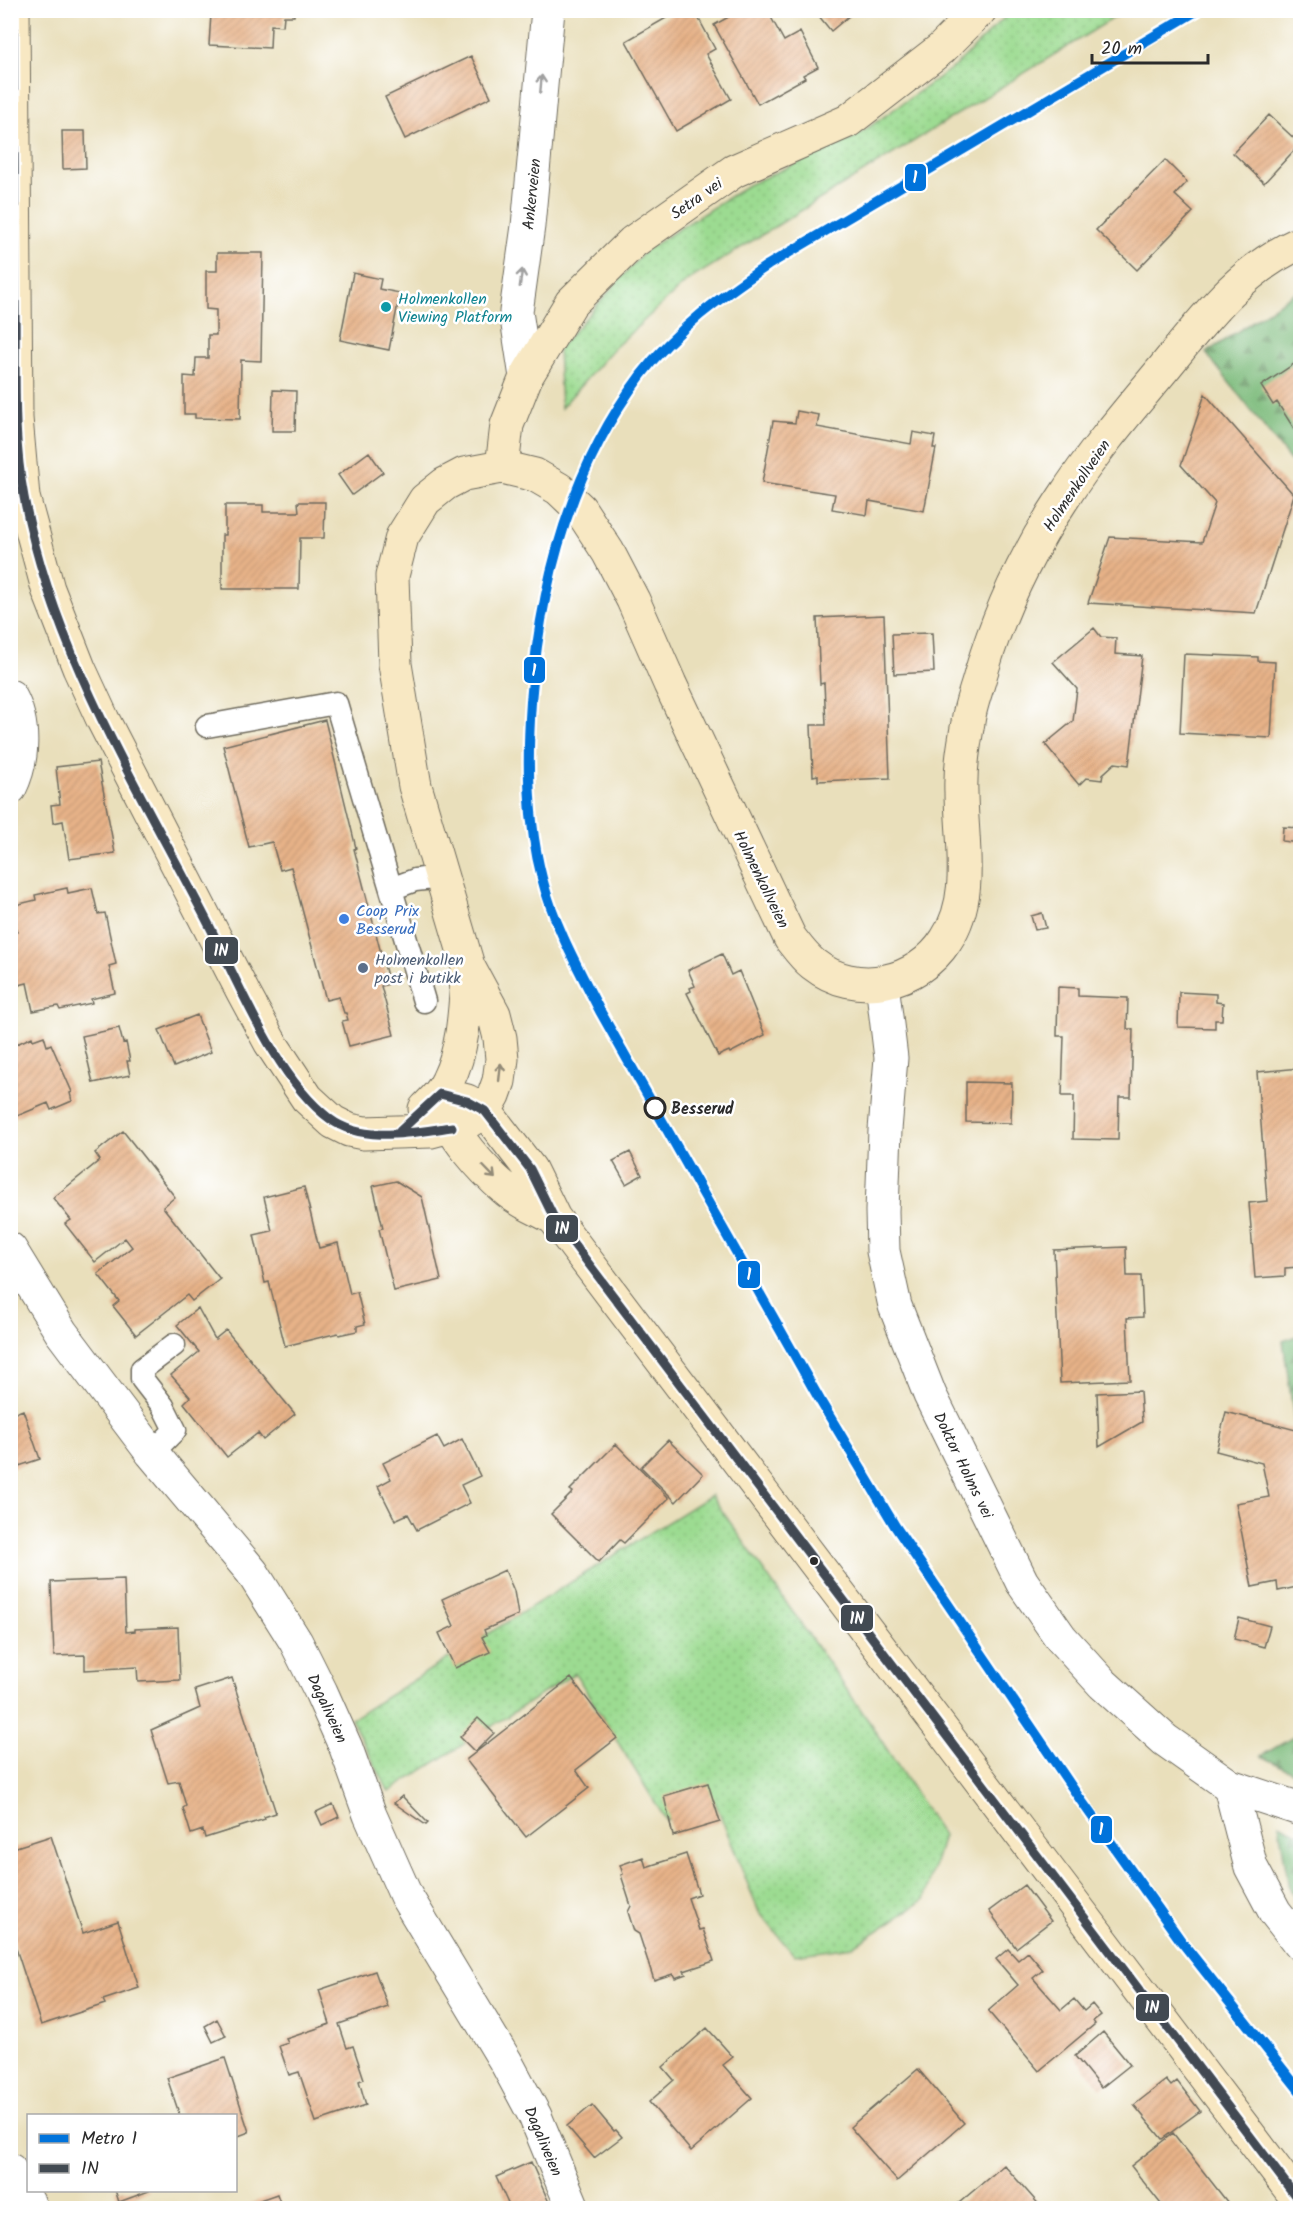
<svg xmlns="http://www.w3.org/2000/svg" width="1311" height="2219" font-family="Kalam,sans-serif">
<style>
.grass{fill:url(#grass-dots);stroke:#64835e;stroke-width:1.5}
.forest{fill:url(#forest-firs);stroke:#547353;stroke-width:1.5}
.building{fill:url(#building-hatch)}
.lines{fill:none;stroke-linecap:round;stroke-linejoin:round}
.lane-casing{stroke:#6e6a5d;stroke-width:25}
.street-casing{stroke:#6e6a5d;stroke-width:35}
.secondary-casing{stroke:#6e6a5d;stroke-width:35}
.lane{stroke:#fff;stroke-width:22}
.street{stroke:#fff;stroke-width:33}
.secondary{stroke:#f8e8c3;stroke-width:33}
.bus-1-casing{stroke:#fff;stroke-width:14}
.bus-1{stroke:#424a52;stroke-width:9}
.metro-1-casing{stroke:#fff;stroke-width:15}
.metro-1{stroke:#0073db;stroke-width:10}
.oneway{stroke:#a0a0a0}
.oneway2{stroke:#928a77}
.culture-dot{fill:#0f9aa8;stroke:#fff;stroke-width:2}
.shop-dot{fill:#3f7fe0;stroke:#fff;stroke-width:2}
.service-dot{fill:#5c6f8a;stroke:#fff;stroke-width:2}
.stop-dot{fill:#fff;stroke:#2b2b2b;stroke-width:3}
.bus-dot{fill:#2b2b2b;stroke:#fff;stroke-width:2}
.labels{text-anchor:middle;stroke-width:5;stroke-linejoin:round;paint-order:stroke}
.street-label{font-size:16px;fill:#2b2b2b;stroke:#fff}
.culture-label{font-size:16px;fill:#0d838f;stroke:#fff;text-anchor:start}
.shop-label{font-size:16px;fill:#366cbe;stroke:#fff;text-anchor:start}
.service-label{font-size:16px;fill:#4e5e75;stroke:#fff;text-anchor:start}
.stop-label{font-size:16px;font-weight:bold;fill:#2b2b2b;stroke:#fff;text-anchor:start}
.line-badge{stroke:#fff;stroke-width:2}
.badge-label{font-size:16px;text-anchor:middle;font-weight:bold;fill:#fff}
</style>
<defs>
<pattern id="grass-dots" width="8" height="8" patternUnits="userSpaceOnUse" patternTransform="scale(1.5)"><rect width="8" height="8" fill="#9cdb91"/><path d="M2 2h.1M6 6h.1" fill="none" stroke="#87bc7d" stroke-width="1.8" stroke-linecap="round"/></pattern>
<pattern id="forest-firs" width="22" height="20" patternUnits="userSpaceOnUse" patternTransform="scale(1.5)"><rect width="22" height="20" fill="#7dbb7b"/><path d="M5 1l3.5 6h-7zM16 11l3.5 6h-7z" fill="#679865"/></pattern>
<pattern id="building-hatch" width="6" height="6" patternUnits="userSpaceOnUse" patternTransform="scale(1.5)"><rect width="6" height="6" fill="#e7b288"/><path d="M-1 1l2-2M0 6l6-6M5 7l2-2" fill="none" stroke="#c69976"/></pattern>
</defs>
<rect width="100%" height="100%" fill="#fff"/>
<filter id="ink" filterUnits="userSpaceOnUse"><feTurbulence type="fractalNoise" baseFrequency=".0167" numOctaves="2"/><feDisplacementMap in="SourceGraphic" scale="12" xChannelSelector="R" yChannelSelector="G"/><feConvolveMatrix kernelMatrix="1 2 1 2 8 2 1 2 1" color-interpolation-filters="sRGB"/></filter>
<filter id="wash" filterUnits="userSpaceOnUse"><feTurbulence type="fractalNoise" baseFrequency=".008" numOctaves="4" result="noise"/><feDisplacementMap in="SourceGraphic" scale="24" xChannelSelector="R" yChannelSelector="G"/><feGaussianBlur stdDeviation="1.35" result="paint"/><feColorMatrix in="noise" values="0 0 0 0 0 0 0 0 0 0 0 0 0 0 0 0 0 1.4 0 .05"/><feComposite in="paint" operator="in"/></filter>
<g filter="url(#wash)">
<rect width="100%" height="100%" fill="#e9dfbb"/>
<!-- grass -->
<path class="grass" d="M1011,11H1125L687,281L612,350L561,408L558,349L646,250L748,185L855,137L955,66Z
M711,1495L868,1720L943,1836L924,1900L853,1947L794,1955L759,1912L715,1802L666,1820L575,1673L389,1792L351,1719Z"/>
<!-- forest -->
<path class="forest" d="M1300,289V473L1206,353Z
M1300,1335V1461L1283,1341Z
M1300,1733V1776L1261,1756Z
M1279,1824L1300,1834V1905L1289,1889Z"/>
<g id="blocks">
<!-- building -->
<path class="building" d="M202,10H294V16H284L283,26L271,25L270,48L209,45L211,14L202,13Z
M404,10H469L468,19Z
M680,10H694L715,49L706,54L731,99L676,131L626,41Z
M741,10H767L784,41L800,32L818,67L803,75L805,78L758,104L714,25Z
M814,10H856L831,31Z
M471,56L491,97L405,139L385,97Z
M1269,115L1300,144L1264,183L1233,153Z
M62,131H85L86,168L63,169Z
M1165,160L1187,182L1175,195L1193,212L1137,270L1096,230Z
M217,253H263L261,361L241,360L240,419L195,418V414H184V376L195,377L196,358H208V335H216V310L206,309V271H217Z
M353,273L381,279L379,289L400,293L389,350L340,340Z
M1300,360V438L1277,402L1273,405L1261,386Z
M273,390L296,391L295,431H272Z
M1205,394L1294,495L1256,613L1088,603L1110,537L1202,542L1215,503L1181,465Z
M797,411L819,415L817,427L911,444L913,432L935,436L933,448H936L924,511L869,501L867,515L832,509L835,494L762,483L773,421L795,423Z
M369,452L383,472L352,495L338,475Z
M298,502H325L324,538H300L299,589H222V535H225V505H263V512H299Z
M884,615L890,778L818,781V775L813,776L811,725H826L824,683L820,684L817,618Z
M1094,628L1101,637L1116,638L1115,654L1142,656L1129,765L1115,763L1103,774L1102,780L1086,778L1079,785L1045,744L1073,721L1077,689L1053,662Z
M932,633L934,672L894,674L892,634Z
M1184,654L1258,657V661L1275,662L1271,738L1180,733Z
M325,720L356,848L354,849L389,984L381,986L394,1035L349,1046L342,1021L348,1020L346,1013H344L339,997L326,1000L291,867L280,870L272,842L249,847L223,746Z
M98,762L115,853L69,859L63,821L53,823L51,805L60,804L56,767Z
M1283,827L1300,828V843L1282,841Z
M67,888L68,893L92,888L98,914L105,913L116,964L109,966L115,993L91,999L92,1003L60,1010L58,1006L33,1011L27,983L15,986L10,965V934L17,932L11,906L36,900L35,895Z
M1042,913L1046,928L1035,930L1031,916Z
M722,954L731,975L739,971L765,1035L730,1053L729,1051L718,1056L687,993L691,991L690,988L695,986L688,970Z
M1058,987L1078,988V996L1128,998L1127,1029H1133L1131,1097H1119L1118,1140L1073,1139L1074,1096H1062L1064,1036H1057Z
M1179,992L1216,994V1002L1223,1003L1222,1020H1215V1028L1178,1027Z
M197,1015L211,1052L174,1067L159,1030Z
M119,1028L123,1043L126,1042L130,1061H127L130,1075L93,1083L82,1036Z
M44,1036L47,1046L51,1044L72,1092L70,1093L72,1101L51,1110L48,1103L10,1119V1047L32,1037L33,1040Z
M1300,1068V1267L1285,1268V1276L1255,1278L1249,1203L1267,1201L1257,1072Z
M966,1082L1012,1083L1011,1123L966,1122Z
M123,1131L175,1197L163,1207L220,1279L192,1301L187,1295L136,1335L113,1306L119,1301L98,1274L132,1247L125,1238L95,1262L65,1224L71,1220L53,1198L100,1160L95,1153Z
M630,1152L642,1175L626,1184L613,1161Z
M396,1181L422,1197L441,1280L394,1291L379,1229L383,1228L373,1186Z
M304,1187L319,1248L338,1243L350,1294L357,1292L365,1324L357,1326V1331L339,1335L338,1333L285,1346L269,1282L265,1283L254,1235L272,1231L264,1197Z
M1126,1247L1127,1276H1141L1143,1317L1127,1318L1130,1380L1060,1383L1054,1250Z
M198,1308L215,1339L226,1330L295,1414L263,1440L258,1433L227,1457L184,1403L190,1397L171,1375L199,1352L177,1325Z
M1140,1391L1142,1422L1099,1447L1097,1393Z
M23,1410L40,1459L10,1469V1415Z
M1226,1412L1300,1431V1564L1298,1565L1300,1578L1296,1579L1297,1587L1278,1591L1277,1582L1252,1587L1236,1503L1269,1497L1262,1463L1216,1451Z
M437,1436L444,1449L462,1439L480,1476L461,1485L470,1503L417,1530L408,1514L395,1520L378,1486L391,1479L383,1463Z
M668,1440L703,1474L676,1502L641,1467Z
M616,1444L669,1498L624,1543L620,1540L599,1562L551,1514L573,1492L570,1490Z
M505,1570L514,1591L518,1615L484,1630L486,1635L482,1637L490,1652L455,1668L439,1633L454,1626L442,1599Z
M124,1579L126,1632L135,1631V1629L178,1627L180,1680L138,1682L137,1667L85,1670V1655L54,1656L51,1582Z
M1239,1618L1270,1626L1264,1647L1234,1639Z
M232,1678L276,1813L264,1817L265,1819L205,1838L203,1830L191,1834L183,1808L186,1806L179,1781L168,1783L151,1730L200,1708L195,1690Z
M571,1678L617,1738L576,1770L589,1788L526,1837L466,1760Z
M478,1718L494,1733L475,1752L460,1737Z
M708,1783L720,1822L673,1836L664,1796Z
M402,1796L428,1823L426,1825L394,1803Z
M333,1804L339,1817L322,1825L316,1812Z
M51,1836L83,1933L118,1921L139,1988L103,2000L105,2004L41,2025L10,1930V1849Z
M686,1854L699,1894L688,1898L699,1930L703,1929L714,1961L684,1971L686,1974L675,1978L673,1974L654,1980L639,1934L634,1931L628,1912L631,1906L621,1875L623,1874L620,1865L643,1857L646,1867Z
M1024,1885L1051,1921L1016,1948L989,1911Z
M1008,1949L1018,1960L1028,1952L1043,1970L1033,1978L1061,2010L1074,1999L1084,2011L1092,2004L1101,2015L1093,2021L1095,2024L1039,2071L988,2011L1018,1985L996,1959Z
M375,1971L388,2007L339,2024L347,2048L353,2046L364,2079L359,2081L366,2105L316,2122L299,2072L289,2075L279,2046L288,2043L286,2039L330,2024L319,1990Z
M217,2019L226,2036L213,2042L205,2026Z
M707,2028L733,2057L723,2065L752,2098L691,2151L649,2102L674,2080L663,2067Z
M1103,2032L1130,2065L1101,2088L1075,2056Z
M225,2058L249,2132L236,2137V2116H180L167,2078Z
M918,2069L964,2123L897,2181L850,2127Z
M1166,2080L1171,2086L1177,2081L1200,2111L1162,2139L1134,2105Z
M592,2105L614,2131L616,2130L622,2137L594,2158L567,2126Z
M1173,2133L1232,2208H1164L1131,2166Z
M531,2162L551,2207L547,2208H510L496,2177Z
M1004,2165L1042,2208H953Z
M115,2190H149V2191L119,2202Z
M277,2194L282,2208H237Z"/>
</g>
</g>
<g filter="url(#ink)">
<use href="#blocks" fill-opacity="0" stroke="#6e6a5d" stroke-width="1.5"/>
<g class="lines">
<defs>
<path id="lane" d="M207,726L336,703L424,1001
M391,889L415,880L443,877
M152,1453L175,1430L163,1406L142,1379V1369L174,1345"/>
<path id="street" d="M526,377L516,312L528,226L548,10
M10,696C25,723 24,760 10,788
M882,983L891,1058L885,1130L882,1211L883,1251L895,1306L930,1395L1022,1582L1061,1638L1103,1684L1165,1740L1230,1786L1300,1809
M10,1249L61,1332L152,1453L252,1572L296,1642L321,1692L346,1748L370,1815L406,1896L506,2062L535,2116L573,2208
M1230,1786L1251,1867L1275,1912L1300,1944
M10,2170L31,2208"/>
<path id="secondary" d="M13,10L16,418L23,497L48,589L79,668L103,720L243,992L270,1042L307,1098L333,1122L349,1130L364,1133L431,1131L469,1121L485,1111L494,1095L499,1081L502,1059L500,1038L494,1014L468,966L415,786L395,664L392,576L402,537L425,500L445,484L464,474L502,467L535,475L559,489L580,509L608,552L633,600L670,684L790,938C797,947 804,957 813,964C856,998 918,984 946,940C975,897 961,841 961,792C960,768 964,745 968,722C970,705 977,689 981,673C999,612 1027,553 1062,500C1092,453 1129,410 1164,368C1204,319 1241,269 1300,243
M502,467L507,425L526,377L571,303L633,242L734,171L848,121L941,49L980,10
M440,1094L467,1101L485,1111L530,1169L554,1218L1300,2202
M443,1107C450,1134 484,1171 505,1189C518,1201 538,1209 554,1218
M425,1109C434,1100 443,1092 448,1080C465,1046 465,1003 468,966"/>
</defs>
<!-- lane casing -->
<use href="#lane" class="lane-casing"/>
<!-- street casing -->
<use href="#street" class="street-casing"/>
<!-- secondary casing -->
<use href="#secondary" class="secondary-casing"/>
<!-- lane -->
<use href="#lane" class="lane"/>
<!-- street -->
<use href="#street" class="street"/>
<!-- secondary -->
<use href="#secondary" class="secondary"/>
<defs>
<path id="bus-1" d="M13,10C13,109 14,208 15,307C16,370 12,435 24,497C53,652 138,787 209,925C239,984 277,1080 330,1119C363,1144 414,1132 452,1127
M400,1131L440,1094L467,1101L485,1111L530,1169L554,1218L1300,2202"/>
</defs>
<!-- bus-1 casing -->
<use href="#bus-1" class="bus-1-casing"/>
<!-- bus-1 -->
<use href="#bus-1" class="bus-1"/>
<defs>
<path id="metro-1" d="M1198,10L768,265C722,296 675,330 641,375C570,469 540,585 531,702C527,760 527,821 542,878C554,925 578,968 600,1011L821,1402L895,1526L1080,1799L1181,1941L1300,2091"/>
</defs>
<!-- metro-1 casing -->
<use href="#metro-1" class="metro-1-casing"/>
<!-- metro-1 -->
<use href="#metro-1" class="metro-1"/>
</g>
<!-- one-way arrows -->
<defs><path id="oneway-shaft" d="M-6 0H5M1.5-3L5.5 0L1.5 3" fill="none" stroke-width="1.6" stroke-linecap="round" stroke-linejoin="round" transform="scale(1.5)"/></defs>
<g class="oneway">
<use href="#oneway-shaft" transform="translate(541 84) rotate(-85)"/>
<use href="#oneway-shaft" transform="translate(521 278) rotate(-82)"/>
</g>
<g class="oneway2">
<use href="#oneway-shaft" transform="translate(500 1072) rotate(-84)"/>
<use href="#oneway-shaft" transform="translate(489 1172) rotate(46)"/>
</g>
</g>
<!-- markers -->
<circle class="culture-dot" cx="386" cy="307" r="6"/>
<circle class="shop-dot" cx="344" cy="919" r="6"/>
<circle class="service-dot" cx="363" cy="968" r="6"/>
<circle class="stop-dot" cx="655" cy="1108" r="10"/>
<circle class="bus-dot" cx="814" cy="1561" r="5"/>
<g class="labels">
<!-- street labels -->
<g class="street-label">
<text transform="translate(531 194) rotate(-84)" y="6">Ankerveien</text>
<text transform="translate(696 198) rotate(-35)" y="6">Setra vei</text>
<text transform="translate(1076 485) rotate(-56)" y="6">Holmenkollveien</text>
<text transform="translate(762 879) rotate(64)" y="6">Holmenkollveien</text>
<text transform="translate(964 1465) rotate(64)" y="6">Doktor Holms vei</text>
<text transform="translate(328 1708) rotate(65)" y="6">Dagaliveien</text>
<text transform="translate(544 2141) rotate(67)" y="6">Dagaliveien</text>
</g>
<!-- culture labels -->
<g class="culture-label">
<text x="398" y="304">Holmenkollen<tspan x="398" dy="18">Viewing Platform</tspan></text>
</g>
<!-- shop labels -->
<g class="shop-label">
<text x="356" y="916">Coop Prix<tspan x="356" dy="18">Besserud</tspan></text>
</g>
<!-- service labels -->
<g class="service-label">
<text x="375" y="965">Holmenkollen<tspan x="375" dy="18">post i butikk</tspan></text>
</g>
<!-- stop labels -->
<g class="stop-label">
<text x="671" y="1114">Besserud</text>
</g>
</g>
<g class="line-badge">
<rect x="904" y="163" width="23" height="29" rx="6" fill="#0073db"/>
<rect x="523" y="656" width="23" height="28" rx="6" fill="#0073db"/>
<rect x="204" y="936" width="35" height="29" rx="6" fill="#424a52"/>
<rect x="545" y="1214" width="34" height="29" rx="6" fill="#424a52"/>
<rect x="737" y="1260" width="24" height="29" rx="6" fill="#0073db"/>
<rect x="840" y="1604" width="34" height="28" rx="6" fill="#424a52"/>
<rect x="1090" y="1815" width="23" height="29" rx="6" fill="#0073db"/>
<rect x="1135" y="1993" width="35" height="29" rx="6" fill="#424a52"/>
</g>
<g class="badge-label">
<text x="915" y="183">1</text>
<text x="534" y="676">1</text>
<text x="221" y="956">1N</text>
<text x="562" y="1234">1N</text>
<text x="749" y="1280">1</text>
<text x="857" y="1624">1N</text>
<text x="1101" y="1835">1</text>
<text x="1152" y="2013">1N</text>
</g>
<!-- margin -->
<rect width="1311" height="2219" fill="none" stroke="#fff" stroke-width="36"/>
<!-- legend -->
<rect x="27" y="2114" width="210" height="78" fill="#ffffff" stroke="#aaaaaa" stroke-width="1.5"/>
<rect x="39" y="2134" width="30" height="9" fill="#0073db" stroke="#aaaaaa" stroke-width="1.5"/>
<text x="81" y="2144" font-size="18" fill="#2b2b2b">Metro 1</text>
<rect x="39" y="2164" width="30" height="9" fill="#424a52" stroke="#aaaaaa" stroke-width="1.5"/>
<text x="81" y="2174" font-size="18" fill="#2b2b2b">1N</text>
<!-- scale -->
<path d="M1092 54v9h116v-9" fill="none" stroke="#2b2b2b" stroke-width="3"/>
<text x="1101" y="54" font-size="18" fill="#2b2b2b" stroke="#ffffff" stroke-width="4.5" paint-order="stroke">20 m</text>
</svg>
